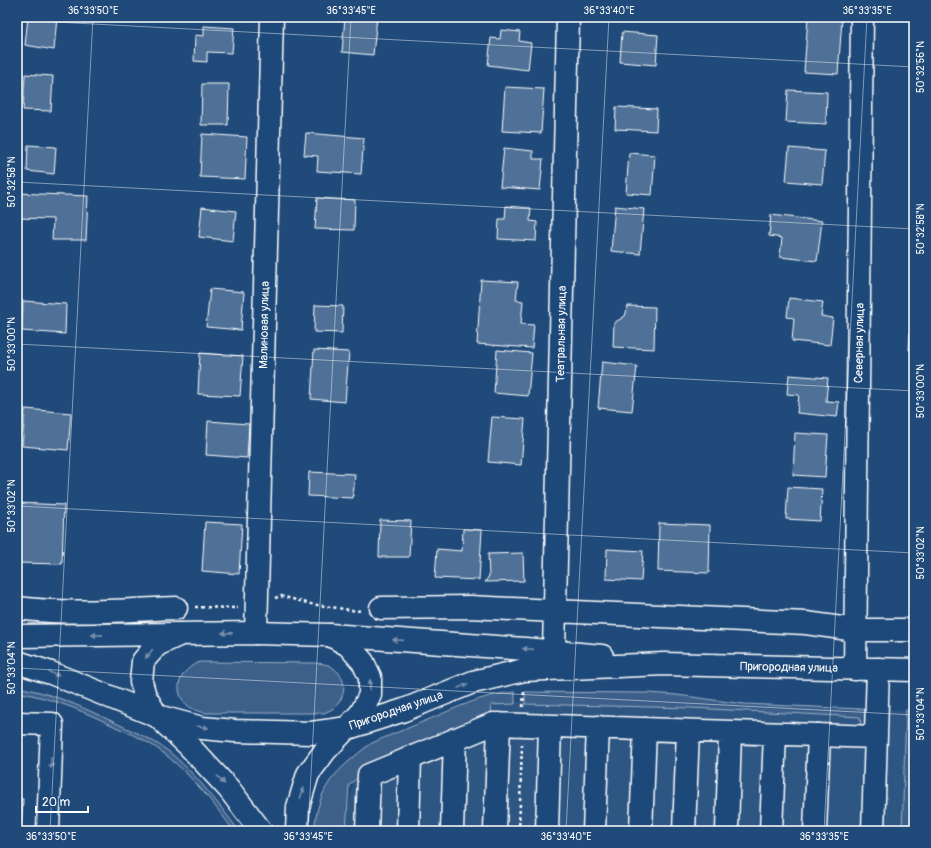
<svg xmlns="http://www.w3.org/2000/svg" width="931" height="848" font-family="Pangolin,sans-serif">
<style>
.built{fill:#2e5683}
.green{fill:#3c618b;stroke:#9eb0c5}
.building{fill:#507197;stroke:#fff}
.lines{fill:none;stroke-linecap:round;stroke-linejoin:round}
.minor-casing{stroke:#fff;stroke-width:25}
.major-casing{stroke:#fff;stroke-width:25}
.path{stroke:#fff;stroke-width:2.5;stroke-dasharray:3 3;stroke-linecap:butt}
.minor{stroke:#1f4a7a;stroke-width:22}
.major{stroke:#1f4a7a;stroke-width:22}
.oneway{fill:#7992af}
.ticks{fill:none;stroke:#fff;stroke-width:1;stroke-opacity:0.45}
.labels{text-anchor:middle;stroke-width:3;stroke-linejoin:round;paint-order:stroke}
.street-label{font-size:12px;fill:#fff;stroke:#1f4a7a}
.neatline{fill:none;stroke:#fff;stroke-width:1.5}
.ticks-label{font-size:10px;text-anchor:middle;fill:#fff}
</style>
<rect width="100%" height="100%" fill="#1f4a7a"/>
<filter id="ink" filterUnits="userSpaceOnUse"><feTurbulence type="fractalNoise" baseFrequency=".025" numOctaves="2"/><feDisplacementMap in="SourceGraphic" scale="8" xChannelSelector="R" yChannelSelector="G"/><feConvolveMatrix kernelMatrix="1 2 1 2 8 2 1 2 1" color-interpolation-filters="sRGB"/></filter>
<g filter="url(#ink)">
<!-- built -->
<path class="built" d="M490,701L906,710L902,831H343L357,767Z"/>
<!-- green -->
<path class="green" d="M200,662L315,663C319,663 324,664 328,665C346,673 349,693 335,707C332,710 328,711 324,713H206C197,711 187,708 182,699C173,683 185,667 200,662Z
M17,687C54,693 86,709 120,725C137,733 158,742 173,755C198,777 219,804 239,831H234C214,804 193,777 167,756C153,744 136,736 120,729C85,712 56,699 17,692Z
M515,692V704L491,705L492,716L368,769L349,785L346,831H314C316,811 321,790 335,775C340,768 365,747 372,743C387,736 404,730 420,723C450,711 482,694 515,692Z
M525,692L649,693L677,695L744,704L863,709L870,711L873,729L861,728L860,717L691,708L525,704Z
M906,710H914V831H902Z"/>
<!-- building -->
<path class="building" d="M28,17H57L54,50L25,45Z
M345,17H377L373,55L342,52Z
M808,17L842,19L838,74L804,72Z
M204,26L234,28L232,53L207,52V62L194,61L195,35L204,36Z
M501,30L520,32L519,41L531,43L528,70L488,65L491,38L500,39Z
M622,32L658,35L656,65L620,62Z
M25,74L53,76L51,111L23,110Z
M202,84H229L228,125H201Z
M505,87L544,89L541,133L502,131Z
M788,90L827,92L826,124L786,122Z
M616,107L657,109L656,131L615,129Z
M306,133L364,138L361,174L317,171L318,156L304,155Z
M202,134L247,137L245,179L200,177Z
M28,145L56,147L54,174L27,171Z
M504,148L533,151V159H543L540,190L500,187Z
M789,148L825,151L822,184L786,181Z
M629,153L655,155L652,195L626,193Z
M17,193L88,196L86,240H52L53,219L17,218Z
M317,198L355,200L354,230L315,229Z
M506,206L531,208L530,221L537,222L536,241L498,239L499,219H505Z
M615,206L644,209L640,254L611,251Z
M202,207L236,211L233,241L199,237Z
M771,215L822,221L817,261L780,257L782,238L769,236Z
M481,280L518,282L516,300L523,301L521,324L534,325L532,348L477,344Z
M210,289L244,292L241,330L206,327Z
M789,298L823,302L821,316L833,318L830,345L792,341L794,318L787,317Z
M23,301L66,304L65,334L22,331Z
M315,305L343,306L342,333L314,332Z
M628,306L655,307L654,349L613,347L614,323L625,316Z
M910,333H914V351L909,350Z
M314,350L349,352L345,402L311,399Z
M497,350L532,353L528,396L494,393Z
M200,353L243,356L240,396L198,394Z
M602,362L637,366L632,411L598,408Z
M789,375L828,378L826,401L839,402L837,417L797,413L799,395L787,394Z
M25,409L71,413L68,450L22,446Z
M492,417L525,419L521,465L488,462Z
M208,421L249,424L247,458L206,455Z
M795,433L828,435L825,477L793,475Z
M309,472L355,474L353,498L308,496Z
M788,487L822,489L820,521L786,519Z
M17,503L64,505L62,564L17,563Z
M380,520L411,521L409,557H379Z
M205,522L242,524L239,574L202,571Z
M659,523L710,525L709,573L658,571Z
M463,529L482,530L479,580L435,578L437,549L462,551Z
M607,549L643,551L641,581L606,579Z
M523,553L524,581L485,582L489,576L488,554Z
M17,798L23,799L21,831H17Z"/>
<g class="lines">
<defs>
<path id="minor" d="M17,608C70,615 123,610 176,608
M381,608L470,607L806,623L856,630H914
M256,633L272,17
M181,634L157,645L143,661L141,682L145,696L157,716L189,746L229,789L261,831
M554,651L568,17
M855,669L862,17
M17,723L52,724L48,831
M297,831L298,807L308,774L325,751L361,713L370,695V677L363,662L348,645L330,635
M367,831L369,775L493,724L876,737
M408,831L410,757
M452,831L455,739
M495,831L499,724
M547,831L550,726
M594,831L598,727
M641,831L645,729
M684,831L688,731
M727,831L730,732
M771,831L775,734
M815,831L819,735
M873,831L878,669"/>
<path id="major" d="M17,636L256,633L330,635L525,649L602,656
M17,662L51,673L157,716L202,728L235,731L311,733L348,728L404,710L473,682L524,670L664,664L914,670"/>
</defs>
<!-- minor casing -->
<use href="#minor" class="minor-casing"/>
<!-- major casing -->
<use href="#major" class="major-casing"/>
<!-- path -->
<path class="path" d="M275,598L281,596L311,604L357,611L362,610
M195,607L238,608
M523,707L524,690
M519,831L522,744"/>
<!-- minor -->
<use href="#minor" class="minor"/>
<!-- major -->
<use href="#major" class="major"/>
</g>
<!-- one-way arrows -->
<defs><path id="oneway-solid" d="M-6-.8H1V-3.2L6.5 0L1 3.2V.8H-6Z"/></defs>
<g class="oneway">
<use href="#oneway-solid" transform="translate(227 633) rotate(179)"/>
<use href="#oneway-solid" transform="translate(97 635) rotate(179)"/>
<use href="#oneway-solid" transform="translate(398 640) rotate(-176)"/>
<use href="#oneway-solid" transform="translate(528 649) rotate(-176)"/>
<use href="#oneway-solid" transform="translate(149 654) rotate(129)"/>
<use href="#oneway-solid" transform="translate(54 674) rotate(21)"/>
<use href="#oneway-solid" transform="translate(370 685) rotate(-89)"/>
<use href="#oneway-solid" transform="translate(463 686) rotate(-22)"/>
<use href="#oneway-solid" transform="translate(203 727) rotate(10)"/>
<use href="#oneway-solid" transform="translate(51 763) rotate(91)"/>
<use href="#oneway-solid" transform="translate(221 780) rotate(48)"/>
<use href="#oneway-solid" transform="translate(302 793) rotate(-72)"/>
</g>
</g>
<!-- ticks -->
<path class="ticks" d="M17,20L914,67M17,182L914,229M17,344L914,391M17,506L914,553M17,668L914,715M17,830L43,831M50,831L93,17M308,831L351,17M566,831L609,17M824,831L867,17"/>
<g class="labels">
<!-- street labels -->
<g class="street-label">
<text transform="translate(264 325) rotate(-89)" y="4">Малиновая улица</text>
<text transform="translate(561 334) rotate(-89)" y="4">Театральная улица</text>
<text transform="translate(859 343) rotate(-89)" y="4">Северная улица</text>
<text transform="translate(789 667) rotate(1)" y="4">Пригородная улица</text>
<text transform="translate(396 710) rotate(-19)" y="4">Пригородная улица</text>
</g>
</g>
<!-- margin -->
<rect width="931" height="848" fill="none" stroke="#1f4a7a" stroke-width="44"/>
<!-- scale -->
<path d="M36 806v6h52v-6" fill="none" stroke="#ffffff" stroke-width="2"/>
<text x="42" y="806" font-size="12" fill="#ffffff" stroke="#1f4a7a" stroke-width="3" paint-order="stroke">20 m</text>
<rect x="22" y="22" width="887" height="804" class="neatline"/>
<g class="ticks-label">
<text x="93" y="14">36°33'50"E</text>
<text x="351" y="14">36°33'45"E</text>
<text x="609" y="14">36°33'40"E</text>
<text x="867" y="14">36°33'35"E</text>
<text transform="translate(920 67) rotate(-90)" y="4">50°32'56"N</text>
<text transform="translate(11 182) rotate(-90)" y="4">50°32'58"N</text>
<text transform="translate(920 229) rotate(-90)" y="4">50°32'58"N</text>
<text transform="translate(11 344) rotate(-90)" y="4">50°33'00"N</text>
<text transform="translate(920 391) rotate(-90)" y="4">50°33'00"N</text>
<text transform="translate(11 506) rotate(-90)" y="4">50°33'02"N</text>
<text transform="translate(920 553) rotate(-90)" y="4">50°33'02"N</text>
<text transform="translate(11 668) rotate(-90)" y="4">50°33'04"N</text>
<text transform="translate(920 714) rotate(-90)" y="4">50°33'04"N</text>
<text x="51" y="840">36°33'50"E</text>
<text x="308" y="840">36°33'45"E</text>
<text x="566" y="840">36°33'40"E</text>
<text x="824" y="840">36°33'35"E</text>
</g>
</svg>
